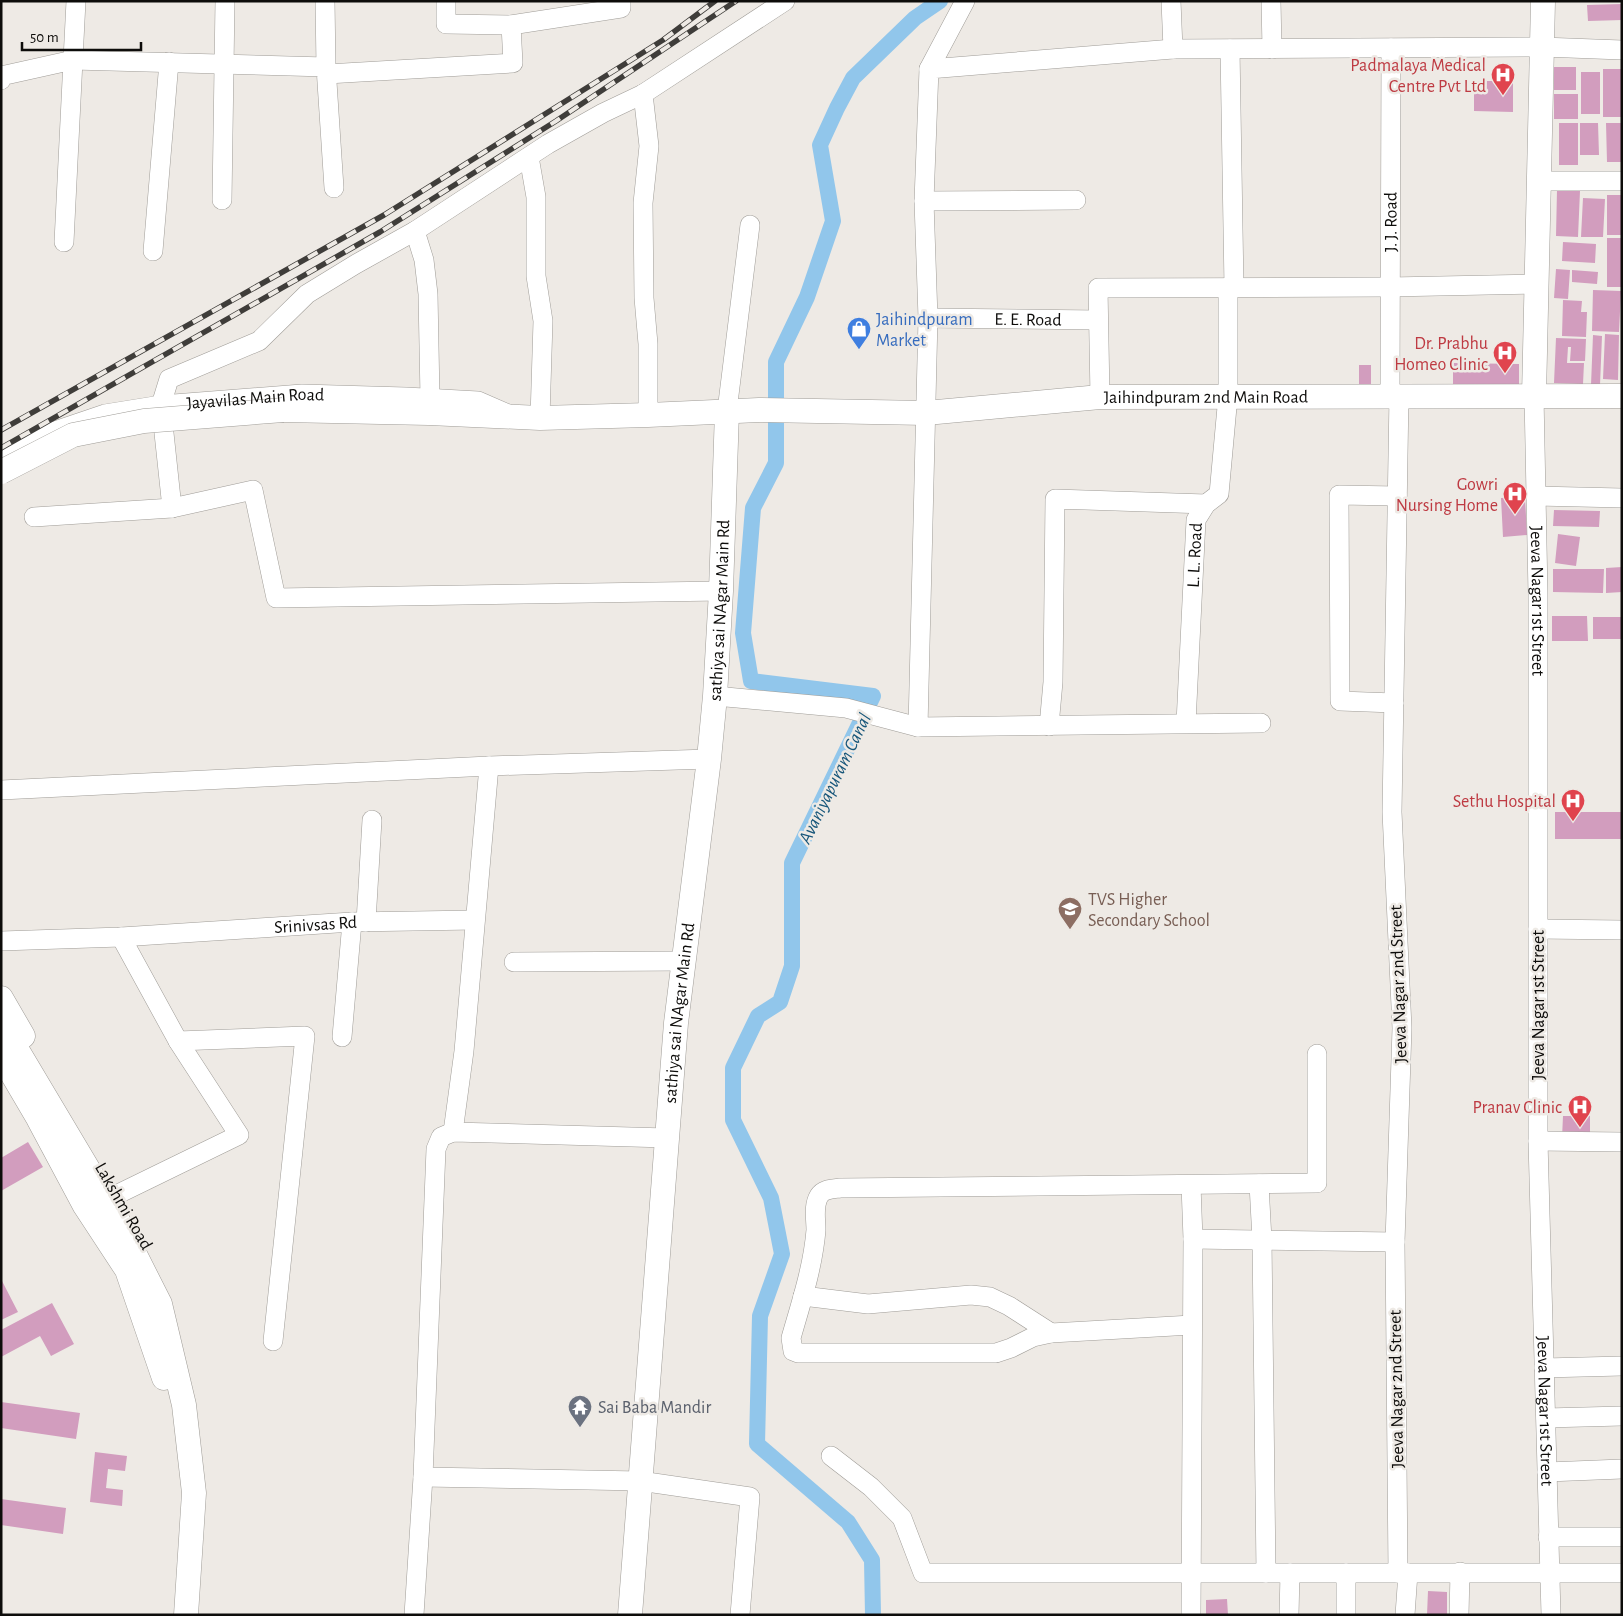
<svg xmlns="http://www.w3.org/2000/svg" width="1623" height="1616" font-family="'Alegreya Sans',sans-serif">
<style>
.lines{fill:none;stroke-linecap:round;stroke-linejoin:round}
.canal{stroke:#91c6eb;stroke-width:16}
.building{fill:#d29dbe}
.minor-casing{stroke:#9f9c97;stroke-width:20}
.tertiary-casing{stroke:#9f9c97;stroke-width:25}
.minor{stroke:#fff;stroke-width:19}
.tertiary{stroke:#fff;stroke-width:24}
.rail-casing{stroke:#3f3d3a;stroke-width:5.5}
.rail{stroke:#eeeae5;stroke-width:4;stroke-dasharray:11;stroke-linecap:butt}
.tertiary-bridge-casing{stroke:#9f9c97;stroke-width:25;stroke-linecap:butt}
.tertiary-bridge{stroke:#fff;stroke-width:24}
.labels{text-anchor:middle;stroke-width:5;stroke-linejoin:round;paint-order:stroke}
.health-label{font-size:18px;fill:#be3a42;stroke:#eeeae5;text-anchor:end}
.street-label{font-size:18px;fill:#0d0c0a;stroke:#eeeae5}
.shop-label{font-size:18px;fill:#366cbe;stroke:#eeeae5;text-anchor:start}
.education-label{font-size:18px;fill:#785e54;stroke:#eeeae5;text-anchor:start}
.worship-label{font-size:18px;fill:#5b616d;stroke:#eeeae5;text-anchor:start}
.water-label{font-size:19px;font-style:italic;fill:#17567a;stroke:#eeeae5}
</style>
<rect width="100%" height="100%" fill="#eeeae5"/>
<g class="lines">
<!-- canal -->
<path class="canal" d="M873,1615L872,1560L848,1522L757,1444L760,1316L782,1254L771,1198L733,1120V1068L758,1016L780,1002L792,966V863L873,696L751,681L743,633L753,508L776,463V362L807,297L833,221L820,145L837,108L853,78L915,18L940,1"/>
</g>
<!-- building -->
<path class="building" d="M1622,4V20L1588,21L1587,5Z
M1554,67H1576V90H1554Z
M1603,69H1622V117H1603Z
M1581,72H1600V114H1581Z
M1474,81H1513V112L1474,111Z
M1554,94H1578V119H1554Z
M1559,123H1578V165H1559Z
M1580,123H1598L1599,155H1580Z
M1606,123H1622V162H1607Z
M1557,190L1580,191L1578,237L1556,236Z
M1607,195H1622V235H1607Z
M1583,198L1605,199L1603,237H1581Z
M1607,238H1622V287H1607Z
M1563,242L1596,244L1595,263L1562,261Z
M1556,269L1570,270L1568,299L1554,298Z
M1572,270L1598,272L1597,284L1572,282Z
M1593,290L1621,291L1619,332L1592,331Z
M1563,300L1582,301L1581,312H1587L1586,337L1562,336Z
M1605,334L1619,335L1618,380L1603,379Z
M1593,335L1602,336L1600,385H1591Z
M1556,338L1586,339L1585,361H1570L1571,347H1568L1567,363H1584L1583,384L1554,383Z
M1453,363L1519,364V389L1453,388Z
M1359,365H1371V390L1359,391Z
M1525,497L1527,535L1503,537L1501,498Z
M1554,510L1600,511L1599,527L1553,526Z
M1558,534L1580,537L1576,566L1555,563Z
M1622,567V592L1606,593V568Z
M1553,569H1604L1603,593L1553,592Z
M1552,616H1587L1588,641H1552Z
M1593,617H1622V639H1593Z
M1555,812H1622V839H1555Z
M1563,1116H1590V1138H1562Z
M28,1142L43,1167L1,1191V1158Z
M1,1279L18,1312L1,1320Z
M52,1303L74,1344L51,1356L40,1336L1,1357V1330Z
M1,1402L80,1413L76,1439L1,1428Z
M95,1452L127,1456L125,1471L108,1469L106,1488L123,1490L122,1506L90,1502Z
M1,1499L66,1508L63,1534L1,1525Z
M1428,1591L1447,1592V1615H1427Z
M1227,1599L1228,1615H1206V1600Z"/>
<g class="lines">
<defs>
<g id="minor">
<path d="M76,1L73,60L326,67L334,188"/>
<path d="M325,1L326,67"/>
<path d="M446,1V24L511,25"/>
<path d="M1171,1L1173,49"/>
<path d="M1271,1L1272,49"/>
<path d="M1230,49L1234,287"/>
<path d="M929,69L965,1"/>
<path d="M327,74L513,63L511,25L621,8V1"/>
<path d="M1,80V76L73,60L64,242"/>
<path d="M643,94L649,146L643,203L644,298L648,344V415"/>
<path d="M529,157L536,197V276L543,321L540,418"/>
<path d="M1539,181H1622"/>
<path d="M222,200L225,1"/>
<path d="M924,201L1076,200"/>
<path d="M415,231L424,260L428,294L430,398"/>
<path d="M153,251L169,62"/>
<path id="s1" d="M928,318L1098,320"/>
<path id="s2" d="M1390,396L1391,48"/>
<path id="s3" d="M1534,396L1538,594V1141L1551,1615"/>
<path d="M1100,397L1098,288L1390,287L1537,284"/>
<path d="M727,411L750,225"/>
<path id="s4" d="M1,459L28,444L52,432L105,414L161,405L302,394L406,397L478,401L508,414"/>
<path d="M1536,496L1622,498"/>
<path d="M172,508L161,405L169,379L259,341L307,294L356,264L415,231L548,144L603,113L643,94L785,1"/>
<path d="M34,517L172,508L253,490L276,598L721,591"/>
<path d="M715,696L846,708L918,727L1261,723"/>
<path d="M1394,703L1340,701L1339,495L1397,496"/>
<path id="s5" d="M1186,723L1196,520L1206,504L1219,494L1228,396V287"/>
<path d="M1049,726L1053,682L1055,499L1206,504"/>
<path d="M918,727L928,318L924,201L929,69L1173,49L1542,47L1622,50"/>
<path d="M1,790L489,766L709,759"/>
<path d="M366,922L372,820"/>
<path d="M1538,929L1622,930"/>
<path id="s6" d="M1,941L121,937L352,922L475,920"/>
<path d="M514,962L684,961"/>
<path d="M342,1037L352,922"/>
<path d="M178,1041L305,1036L273,1341"/>
<path d="M453,1132L464,1051L489,766"/>
<path d="M1538,1141L1622,1142"/>
<path d="M1259,1184L1262,1240L1266,1573"/>
<path d="M118,1194L239,1135L178,1041L121,937"/>
<path d="M1193,1239L1395,1242"/>
<path d="M803,1296L868,1304L971,1295L990,1297L1009,1306L1051,1333"/>
<path d="M1192,1325L1051,1333L1033,1337L1011,1348L996,1353H798L793,1351L791,1338C801,1303 813,1267 816,1230C816,1219 813,1206 819,1196C823,1189 832,1189 840,1188L1317,1183V1054"/>
<path d="M1544,1368L1622,1366"/>
<path d="M1546,1418L1622,1416"/>
<path d="M831,1456L871,1487L902,1518L923,1573H1622"/>
<path d="M1547,1472L1622,1469"/>
<path d="M423,1477L640,1481L750,1497L740,1615"/>
<path d="M1548,1537H1622"/>
<path d="M1346,1573V1615"/>
<path d="M1398,1573L1395,1242L1402,1028L1392,812L1399,396"/>
<path d="M414,1615L423,1477L436,1149L441,1137L453,1132L667,1138"/>
<path d="M1191,1615L1193,1239L1191,1185"/>
<path d="M1289,1615L1290,1573"/>
<path d="M1405,1615L1408,1573"/>
<path d="M1459,1615L1460,1572"/>
</g>
<g id="tertiary">
<path d="M1534,396L1543,1"/>
<path id="s7" d="M283,410L429,413L540,418L648,415L759,410L926,413L1100,397L1622,396"/>
<path d="M1,998L23,1036"/>
<path d="M1,1023L113,1211L160,1304L184,1405L194,1493L186,1615"/>
<path d="M1,1055L38,1118L85,1206L127,1270L164,1378"/>
<path id="s8" d="M630,1615L676,1023L709,759L715,696L721,591L727,411"/>
</g>
</defs>
<!-- minor casing -->
<use href="#minor" class="minor-casing"/>
<!-- tertiary casing -->
<use href="#tertiary" class="tertiary-casing"/>
<!-- minor -->
<use href="#minor" class="minor"/>
<!-- tertiary -->
<use href="#tertiary" class="tertiary"/>
<defs>
<path id="rail" d="M1,430L384,215L663,40L715,1
M1,448L380,232L556,121L736,1"/>
</defs>
<!-- rail casing -->
<use href="#rail" class="rail-casing"/>
<!-- rail -->
<use href="#rail" class="rail"/>
<defs>
<path id="tertiary-bridge" d="M1,472L73,435L144,421L283,410"/>
</defs>
<!-- tertiary-bridge casing -->
<use href="#tertiary-bridge" class="tertiary-bridge-casing"/>
<!-- tertiary-bridge -->
<use href="#tertiary-bridge" class="tertiary-bridge"/>
</g>
<!-- icons -->
<defs>
<symbol id="hospital-pin" viewBox="-11 -11 22 30"><path d="M0 17L-7.5 6A9.5 9.5 0 1 1 7.5 6Z" fill="#e0444e" stroke="#eeeae5"/><path d="M-5-5h3v3.5h4V-5h3V5h-3V1.5h-4V5h-3Z" fill="#fff"/></symbol>
<symbol id="shop-pin" viewBox="-11 -11 22 30"><path d="M0 17L-7.5 6A9.5 9.5 0 1 1 7.5 6Z" fill="#3f7fe0" stroke="#eeeae5"/><path d="M-5-2.5h2.3a2.7 3.5 0 0 1 5.4 0H5L5.5 6h-11ZM-1.5-2.5h3a1.5 2.3 0 0 0-3 0Z" fill="#fff"/></symbol>
<symbol id="school-pin" viewBox="-11 -11 22 30"><path d="M0 17L-7.5 6A9.5 9.5 0 1 1 7.5 6Z" fill="#8d6e63" stroke="#eeeae5"/><path d="M0-5L7-2L0 1L-7-2ZM-4 1L0 2.5L4 1V4Q0 6-4 4Z" fill="#fff"/></symbol>
<symbol id="temple-pin" viewBox="-11 -11 22 30"><path d="M0 17L-7.5 6A9.5 9.5 0 1 1 7.5 6Z" fill="#6b7280" stroke="#eeeae5"/><path d="M0-6L5-2H3V0L6.5 2.5H4V6H1.5V3h-3V6H-4V2.5H-6.5L-3 0V-2H-5Z" fill="#fff"/></symbol>
</defs>
<g fill-rule="evenodd">
<use href="#hospital-pin" x="1489" y="61" width="28" height="38"/>
<use href="#shop-pin" x="845" y="315" width="28" height="38"/>
<use href="#hospital-pin" x="1491" y="339" width="28" height="38"/>
<use href="#hospital-pin" x="1501" y="480" width="28" height="38"/>
<use href="#hospital-pin" x="1559" y="787" width="28" height="38"/>
<use href="#school-pin" x="1056" y="895" width="28" height="38"/>
<use href="#hospital-pin" x="1566" y="1093" width="28" height="38"/>
<use href="#temple-pin" x="566" y="1393" width="28" height="38"/>
</g>
<g class="labels">
<!-- health labels -->
<g class="health-label">
<text x="1486" y="71">Padmalaya Medical<tspan x="1486" dy="21">Centre Pvt Ltd</tspan></text>
<text x="1488" y="349">Dr. Prabhu<tspan x="1488" dy="21">Homeo Clinic</tspan></text>
<text x="1498" y="490">Gowri<tspan x="1498" dy="21">Nursing Home</tspan></text>
<text x="1556" y="807">Sethu Hospital</text>
<text x="1562" y="1113">Pranav Clinic</text>
</g>
<!-- street labels -->
<g class="street-label">
<text dy="6" stroke="none"><textPath href="#s2" startOffset="174">J. J. Road</textPath></text>
<text dy="6" stroke="none"><textPath href="#s1" startOffset="100">E. E. Road</textPath></text>
<text dy="6" stroke="none"><textPath href="#s7" startOffset="924">Jaihindpuram 2nd Main Road</textPath></text>
<text dy="6" stroke="none"><textPath href="#s4" startOffset="265">Jayavilas Main Road</textPath></text>
<text dy="6" stroke="none"><textPath href="#s5" startOffset="168">L. L. Road</textPath></text>
<text dy="6" stroke="none"><textPath href="#s3" startOffset="205">Jeeva Nagar 1st Street</textPath></text>
<text dy="6" stroke="none"><textPath href="#s8" startOffset="1009">sathiya sai NAgar Main Rd</textPath></text>
<text dy="6" stroke="none"><textPath href="#s6" startOffset="315">Srinivsas Rd</textPath></text>
<text transform="translate(1398 984) rotate(-92)" y="6">Jeeva Nagar 2nd Street</text>
<text transform="translate(1538 1005) rotate(-90)" y="6">Jeeva Nagar 1st Street</text>
<text dy="6" stroke="none"><textPath href="#s8" startOffset="604">sathiya sai NAgar Main Rd</textPath></text>
<text transform="translate(124 1206) rotate(60)" y="6">Lakshmi Road</text>
<text transform="translate(1396 1389) rotate(-91)" y="6">Jeeva Nagar 2nd Street</text>
<text dy="6" stroke="none"><textPath href="#s3" startOffset="1015">Jeeva Nagar 1st Street</textPath></text>
</g>
<!-- shop labels -->
<g class="shop-label">
<text x="876" y="325">Jaihindpuram<tspan x="876" dy="21">Market</tspan></text>
</g>
<!-- education labels -->
<g class="education-label">
<text x="1088" y="905">TVS Higher<tspan x="1088" dy="21">Secondary School</tspan></text>
</g>
<!-- worship labels -->
<g class="worship-label">
<text x="598" y="1413">Sai Baba Mandir</text>
</g>
<!-- water labels -->
<g class="water-label">
<text transform="translate(834 778) rotate(-64)" y="7">Avaniyapuram Canal</text>
</g>
</g>
<!-- border -->
<rect width="1623" height="1616" fill="none" stroke="#0d0c0a" stroke-width="5"/>
<!-- scale -->
<path d="M22 42v8h119v-8" fill="none" stroke="#0d0c0a" stroke-width="2.5"/>
<text x="30" y="42" font-size="15" fill="#0d0c0a" stroke="#eeeae5" stroke-width="4" paint-order="stroke">50 m</text>
</svg>
